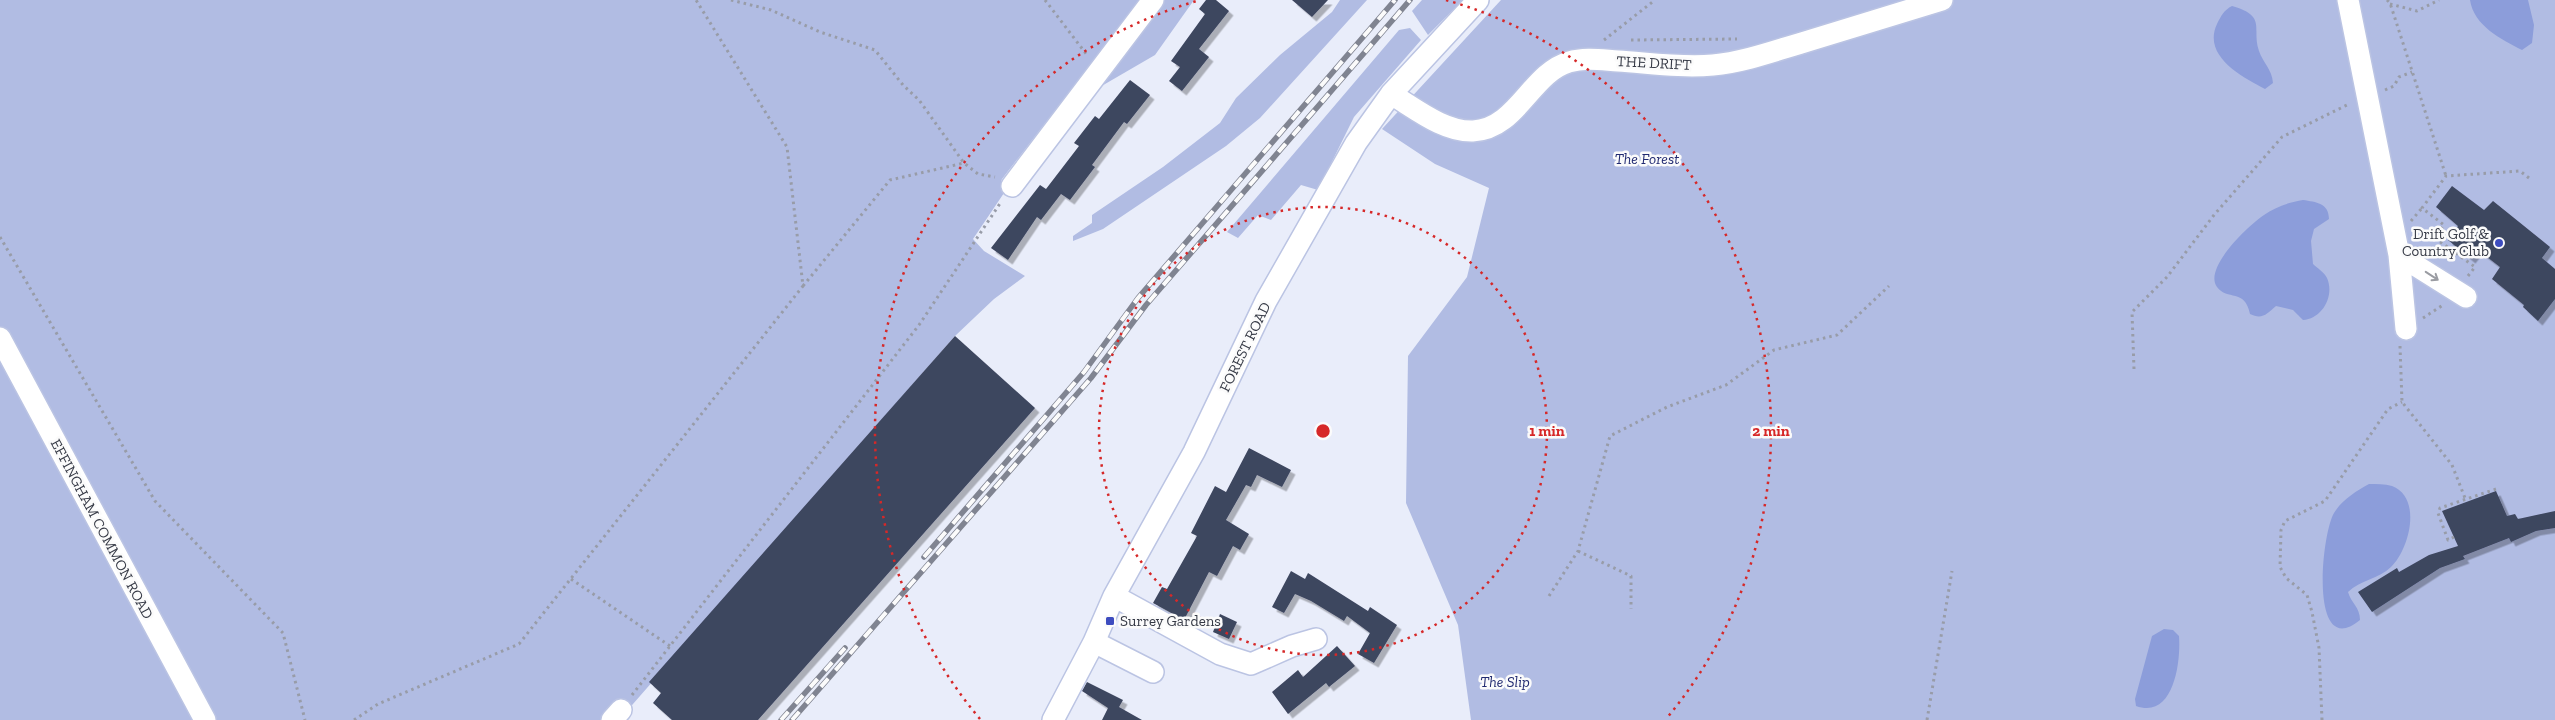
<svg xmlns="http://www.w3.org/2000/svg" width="2555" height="720" font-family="'Zilla Slab',serif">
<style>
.green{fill:#b1bce3}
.water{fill:#8c9dda}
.building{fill:#3e465f;filter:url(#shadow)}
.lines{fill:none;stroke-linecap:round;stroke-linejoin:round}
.minor-casing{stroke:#bbc4e3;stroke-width:24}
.path{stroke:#989ca8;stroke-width:3;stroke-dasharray:2.5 4;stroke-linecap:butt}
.minor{stroke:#fff;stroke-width:21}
.rail-casing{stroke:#808491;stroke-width:5.5}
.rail{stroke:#fbfbfb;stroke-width:4;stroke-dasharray:11;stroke-linecap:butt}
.oneway{stroke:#9a9ca2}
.ring{fill:none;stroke:#d62828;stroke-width:2.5;stroke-dasharray:2.5 5}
.poi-dot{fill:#3d4cbf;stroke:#fbfbfb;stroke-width:2}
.labels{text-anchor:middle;stroke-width:5;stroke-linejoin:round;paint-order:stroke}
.street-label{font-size:15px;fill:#363a46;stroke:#fbfbfb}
.park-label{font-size:15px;font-style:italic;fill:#202970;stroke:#fbfbfb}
.poi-label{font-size:15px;fill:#363a46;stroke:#fbfbfb;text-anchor:end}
.centre{fill:#d62828;stroke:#fbfbfb;stroke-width:2.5}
.ring-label{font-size:15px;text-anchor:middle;font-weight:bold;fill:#d62828;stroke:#fbfbfb;stroke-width:5;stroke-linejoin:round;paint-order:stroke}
</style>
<defs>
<filter id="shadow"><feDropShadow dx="4.5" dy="4.5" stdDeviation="0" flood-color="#0004"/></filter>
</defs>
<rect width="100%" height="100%" fill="#e9edfa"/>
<!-- green -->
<path class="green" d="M0,0H1194L1155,55L1093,91H1070L1002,179L1001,182L1004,193L973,239L984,251L1025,276L994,299L955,336L619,720H0Z
M1340,0H1367L1260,118L1226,146L1103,229L1073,241V236L1092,223V215L1163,167L1220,123L1236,98L1280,55L1332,12Z
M1422,0H1463L1428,35L1412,11Z
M1501,0H2555V720H1471L1458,625L1406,503L1408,356L1467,277L1489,188L1435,164L1382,129Z
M1410,28L1421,40L1354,117L1318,190L1301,185L1271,220L1258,215L1238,238L1227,232L1399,30Z"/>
<!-- water -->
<path class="water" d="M2470,0H2528L2534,25L2532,43L2522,50C2501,39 2474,26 2470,0Z
M2232,6C2268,16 2251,29 2259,51C2263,63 2272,69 2273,83L2265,89C2242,77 2202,56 2217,24C2221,16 2224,10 2232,6Z
M2303,200C2316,202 2329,203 2329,219L2314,229L2311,241L2313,264C2317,268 2324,272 2327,278C2335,296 2322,319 2303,320L2293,310L2276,306C2267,314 2262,320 2250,314C2245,288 2227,301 2217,287C2203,268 2249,225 2264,215C2275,207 2290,202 2303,200Z
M2369,484C2376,484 2385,484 2392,486C2423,498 2409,550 2391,567C2379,579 2360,580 2348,592C2351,603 2360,607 2360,620C2309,662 2321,535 2334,513C2342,500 2356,491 2369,484Z
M2164,629L2173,630L2179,636C2181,661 2174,720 2136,706L2135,699L2152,636Z"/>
<!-- building -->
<path class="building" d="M1206,0H1216L1229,11L1199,49L1209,57L1182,91L1169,81L1180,67L1171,61L1205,14L1199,9Z
M1292,0H1328L1312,17Z
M1130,80L1150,95L1127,124L1124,122L1092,165L1095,167L1070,200L1061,194L1041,220L1037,217L1008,260L991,248L1040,185L1046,189L1079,146L1074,143L1095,116L1099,119Z
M2452,186L2484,210L2493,201L2550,247L2542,258L2555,269V299L2538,321L2523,307L2524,305L2492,279L2500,267L2478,250L2471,259L2448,240L2458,226L2436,207Z
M955,336L1035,408L758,720H672L653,703L661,693L649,682Z
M1249,448L1291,470L1282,487L1257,475L1251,487L1246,485L1226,520L1249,534L1240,550L1233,546L1217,576L1209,572L1184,620L1153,603L1162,587L1167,589L1197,536L1191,533L1215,486L1226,492Z
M2496,491L2507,516L2515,514L2518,519L2555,511V528L2536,531L2511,542L2509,538L2463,556L2465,559L2440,568L2372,612L2358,592L2397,568L2399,572L2429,555L2458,546L2442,511Z
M1291,571L1305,579L1308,573L1368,611L1370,607L1397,625L1374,663L1358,654L1370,633L1347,616L1344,621L1311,601L1295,594L1284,613L1272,607Z
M1220,614L1237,622L1229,639L1213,632Z
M1337,646L1355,666L1329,687L1326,683L1288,714L1272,692L1298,670L1303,677Z
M1087,682L1123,700L1119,707L1142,720H1102L1108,708L1082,691Z"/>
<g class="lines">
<defs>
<path id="minor" d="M2348,0L2399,255L2406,329
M1391,94C1416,109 1444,132 1473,131C1517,129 1531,73 1569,62C1585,57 1602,60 1618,61C1649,63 1682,68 1713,65C1745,62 1777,50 1808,41C1853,27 1897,14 1942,0
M1012,186L1153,0
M2399,255L2466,297
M0,338L205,720
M1114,596L1220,654L1251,664L1292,646L1316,639
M1094,642L1153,672
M612,720L621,710
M1053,720L1094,642L1114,596L1194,452L1266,301L1356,143L1391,94L1478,0"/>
</defs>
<!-- minor casing -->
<use href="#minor" class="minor-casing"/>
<!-- path -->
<path class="path" d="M731,0L771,10L820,32L875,50L903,85L919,100L964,163L978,174L995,177
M1045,0L1087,55
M2387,0L2390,3L2446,176
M2390,4L2417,11L2439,0
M1604,40L1655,0
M1631,40L1737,39
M2385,90L2394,86L2399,77L2412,72
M2411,221L2422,208
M0,237L155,501L283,633L305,720
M2468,276L2475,267L2435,238L2444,225L2422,208L2446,176L2520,171L2529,178
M803,286L890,180L964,163
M2423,318L2443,305
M2400,346L2402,402L2452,465L2465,498
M2134,369L2132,312L2167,277L2214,215L2282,137L2349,104
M2454,537L2448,540L2438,513L2440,508L2496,489
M1578,551L1631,576V609
M571,579L670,646
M1549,596L1578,551L1610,436L1667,407L1726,385L1774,350L1837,335L1889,286
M632,695L919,325L1001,202
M354,720L378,704L519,644L803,286L787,147L696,0
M1927,720L1952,571
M2322,720L2319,648L2312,612L2307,595L2286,578L2280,567L2281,530L2285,521L2325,501L2388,409L2402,402"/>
<!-- minor -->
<use href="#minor" class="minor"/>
<defs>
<path id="rail" d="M924,557L1084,372L1138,298L1395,0
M781,720L845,648
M792,720L1091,378L1146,305L1410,0"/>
</defs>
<!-- rail casing -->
<use href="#rail" class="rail-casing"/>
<!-- rail -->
<use href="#rail" class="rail"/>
</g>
<!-- one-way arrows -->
<defs><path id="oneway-shaft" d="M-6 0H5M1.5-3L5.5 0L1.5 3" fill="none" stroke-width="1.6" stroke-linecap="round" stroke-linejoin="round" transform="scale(1.25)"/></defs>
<use class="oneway" href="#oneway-shaft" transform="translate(2432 276) rotate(33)"/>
<!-- distance rings -->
<g class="ring">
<circle cx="1323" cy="431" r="224"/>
<path d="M980 719A448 448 0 0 1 1200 0M1446 0A448 448 0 0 1 1666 719"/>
</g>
<!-- markers -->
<g class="poi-dot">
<circle cx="2499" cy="243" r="5"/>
<rect x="1105" y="616" width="10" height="10" rx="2.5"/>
</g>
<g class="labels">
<!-- street labels -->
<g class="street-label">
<text transform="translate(1654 63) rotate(3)" y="5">THE DRIFT</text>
<text transform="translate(1245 347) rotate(-64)" y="5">FOREST ROAD</text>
<text transform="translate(102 529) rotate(62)" y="5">EFFINGHAM COMMON ROAD</text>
</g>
<!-- park labels -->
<g class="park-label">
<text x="1647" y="164">The Forest</text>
<text x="1505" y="687">The Slip</text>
</g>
<!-- poi labels -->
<g class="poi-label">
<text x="2489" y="239">Drift Golf &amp;<tspan x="2489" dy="17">Country Club</tspan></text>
<text x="1120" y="626" text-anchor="start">Surrey Gardens</text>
</g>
</g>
<circle cx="1323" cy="431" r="8" class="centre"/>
<g class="ring-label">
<text x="1547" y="436">1 min</text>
<text x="1771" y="436">2 min</text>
</g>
</svg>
